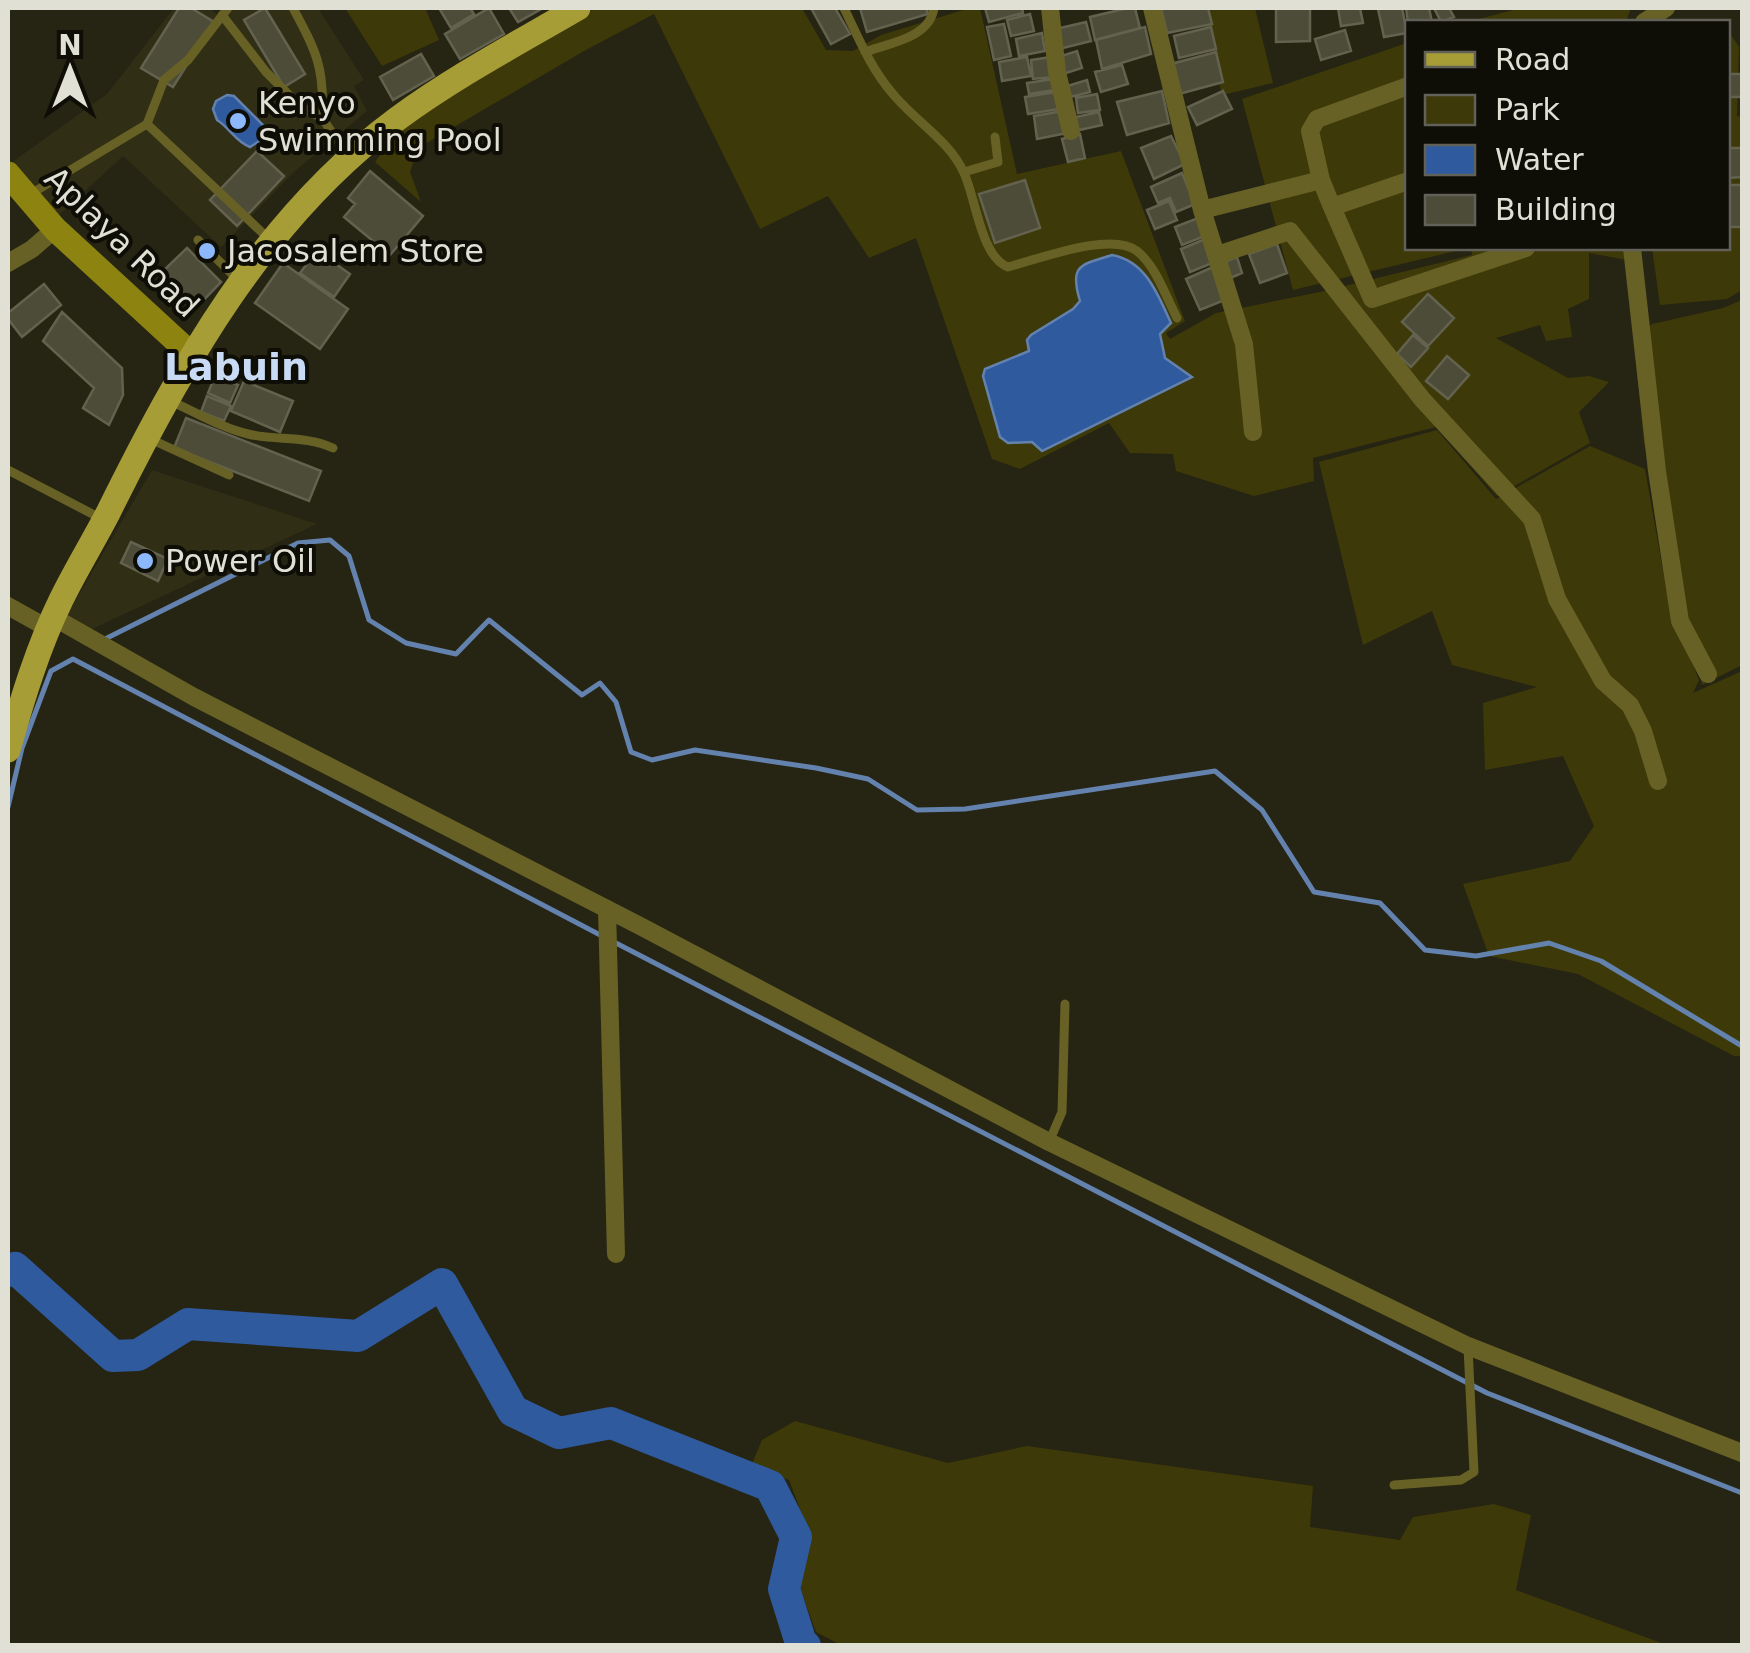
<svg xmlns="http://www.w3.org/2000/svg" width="1750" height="1653" font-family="'DejaVu Sans',sans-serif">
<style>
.built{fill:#302e15}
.green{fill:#3e3908}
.water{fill:#2f5a9d;stroke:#6482ae;stroke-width:2.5}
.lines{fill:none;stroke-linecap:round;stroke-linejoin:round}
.stream{stroke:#6482ae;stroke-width:5}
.river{stroke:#2f5a9d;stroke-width:32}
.building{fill:#4d4c39;stroke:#63624e;stroke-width:2.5}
.lane{stroke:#676125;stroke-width:9}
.street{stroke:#676125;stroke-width:18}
.secondary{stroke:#8d8311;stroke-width:25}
.primary{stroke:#a79d37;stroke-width:25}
.poi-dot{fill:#8db9fc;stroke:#0e0d06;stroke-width:4}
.labels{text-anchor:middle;stroke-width:8;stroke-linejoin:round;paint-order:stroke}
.poi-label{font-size:32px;fill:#e1e0d5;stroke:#0e0d06;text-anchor:start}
.street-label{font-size:32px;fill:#e1e0d5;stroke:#0e0d06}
.quarter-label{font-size:38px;font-weight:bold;fill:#c9daf4;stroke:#0e0d06}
</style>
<rect width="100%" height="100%" fill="#262413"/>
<!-- built -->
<path class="built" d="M174,8H208L218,15L229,8H318L364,80L354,86L367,111L294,172L221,247L123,156L44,229L8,165L107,94Z
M152,470L317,524L90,630L65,618Z"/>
<!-- green -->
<path class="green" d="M345,8H425L439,40L382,66Z
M596,8H802L826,50L853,51L881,35L970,8H980L1017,174L1121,151L1185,321L1166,333L1170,339L1216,313L1320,292L1472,255L1471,248H1627V260L1589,253V299L1568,309L1572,337L1546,341L1540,325L1496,338L1568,378L1589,376L1609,382L1579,412L1590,443L1497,496L1436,427L1313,458L1314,481L1254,496L1176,471L1173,454L1130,453L1109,423L1020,469L992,459L916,238L869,258L828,196L760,229L654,14L584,51L418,148L410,172L421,202L375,162L398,129Z
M1222,8H1255L1273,83L1222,95L1202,12Z
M1521,8H1631L1626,22H1467Z
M1728,30L1739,47L1737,116L1742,117V290L1727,299L1660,305L1652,248H1728Z
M1407,43L1408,248L1464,249L1293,290L1242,99Z
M1742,300V665L1702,685L1644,443L1634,340L1652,324L1723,308Z
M1437,430L1496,499L1590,446L1645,469L1669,605L1699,680L1693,693L1742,671V1056H1734L1578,974L1489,956L1463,884L1570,861L1594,826L1563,756L1485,770L1483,703L1537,687L1452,665L1432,611L1363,645L1319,462Z
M795,1421L948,1463L1027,1446L1313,1486L1310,1527L1400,1540L1413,1517L1494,1504L1531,1515L1516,1590L1667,1645H841L816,1632L800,1588L811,1538L789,1480L751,1466L762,1440Z"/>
<!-- water -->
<path class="water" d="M227,95L234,96L266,128L267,136L250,147C236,142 230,128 217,120L213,109L216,101Z
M1112,255C1146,261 1158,295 1171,323L1160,334L1165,358L1192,377L1042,451L1032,442L1008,443L1000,437L983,376L985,369L1029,351L1027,340L1031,335L1073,309L1080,301C1069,265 1080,265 1112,255Z"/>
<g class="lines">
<!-- stream -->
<path class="stream" d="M105,639L298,543L330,540L349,556L369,620L406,643L456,654L489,620L582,695L600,683L616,702L631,752L652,760L695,750L816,768L868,779L917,810L965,809L1215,771L1262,810L1314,892L1380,903L1425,950L1476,956L1549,943L1601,961L1742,1046
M8,807L22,748L51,671L73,659L604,937
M614,942L1487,1393L1742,1493"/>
<!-- river -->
<path class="river" d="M8,1271L15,1268L113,1356L138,1355L188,1324L358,1336L442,1284L513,1411L559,1433L611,1423L770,1486L796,1537L784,1589L801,1643L805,1646"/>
</g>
<!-- building -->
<path class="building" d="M179,8H191L214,22L173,87L141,68Z
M265,8L305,74L284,87L244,20Z
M439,8H470L474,14L451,28Z
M489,8L504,34L460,59L445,34Z
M509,8H543L518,22Z
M811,8H835L850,34L831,44Z
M860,8H926L928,14L867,32Z
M985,8H1022L1023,13L989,22Z
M1128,8H1135L1140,28L1095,40L1090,17Z
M1161,8H1208L1212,24L1167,33Z
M1276,8H1310V41L1276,42Z
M1338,8H1360L1363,23L1341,26Z
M1402,8L1407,33L1384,37L1378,9Z
M1406,8H1429L1432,22H1408Z
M1434,8H1449L1454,17L1441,22Z
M1030,14L1034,31L1011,36L1007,20Z
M1086,22L1091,41L1059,49L1056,29Z
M1004,24L1011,56L994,60L987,27Z
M1145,27L1151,54L1102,69L1096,40Z
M1211,27L1216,49L1179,58L1174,36Z
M1345,30L1351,51L1321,60L1315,39Z
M1042,33L1045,51L1019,56L1016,39Z
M1077,51L1082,68L1063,74L1058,57Z
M1216,52L1223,82L1179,94L1171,64Z
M421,54L434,76L393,100L380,77Z
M1027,57L1031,76L1002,81L999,62Z
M1051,57L1054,77L1033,79L1031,60Z
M1122,65L1128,84L1101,92L1095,72Z
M1728,74H1742V97H1728Z
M1053,79L1055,90L1029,94L1027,83Z
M1087,80L1090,92L1070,97L1067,86Z
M1162,91L1169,123L1127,135L1117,102Z
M1223,91L1232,109L1197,125L1188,107Z
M1056,92L1059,109L1028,114L1025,97Z
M1097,94L1100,110L1078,113L1076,98Z
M1063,111L1067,133L1037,139L1034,116Z
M1099,112L1102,125L1075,131L1072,118Z
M1080,134L1085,158L1068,162L1062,139Z
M1171,136L1185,164L1154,179L1141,148Z
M1728,148H1742V177L1728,178Z
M257,151L284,176L237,226L210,200Z
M370,171L423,216L390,255L344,217L355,204L348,198Z
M1182,173L1195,204L1176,212L1170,198L1158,203L1151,187Z
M1025,180L1040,228L995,243L979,194Z
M1728,185H1742V227H1728Z
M1169,201L1177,220L1155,229L1147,210Z
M1198,218L1205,236L1182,245L1175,227Z
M1208,238L1217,261L1190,272L1181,249Z
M1277,244L1287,273L1260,283L1249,254Z
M187,248L221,282L196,308L161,273Z
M317,251L350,274L334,297L300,273Z
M1237,257L1242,273L1228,279L1222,263Z
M283,263L348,309L320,349L255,303Z
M1213,267L1227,299L1200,310L1186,279Z
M44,284L61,305L22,337L8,319V313Z
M1428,294L1454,318L1428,346L1402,322Z
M62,312L122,368L123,395L109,425L83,408L94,388L43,341Z
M1413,335L1428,348L1411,367L1397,354Z
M1447,356L1469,375L1448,399L1426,381Z
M215,376L238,385L230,403L208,393Z
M244,381L293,401L280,432L231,411Z
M207,396L231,406L224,421L201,412Z
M186,418L321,471L309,501L174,448Z
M131,542L168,559L158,581L121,563Z"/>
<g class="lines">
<!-- lane -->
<path class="lane" d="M293,8C316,51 325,68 322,118
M844,8C858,37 871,69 893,94C915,121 950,141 964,173C976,199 981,257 1008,267C1039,259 1111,231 1137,251C1156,266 1166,297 1177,318
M222,15L266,72L301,107L322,118L349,157
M865,52C889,43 930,38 934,8
M147,124L269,239
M964,172L998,162L995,137
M29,195L147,124L164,80L188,60L228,8
M198,240L238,280
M168,400C194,411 221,428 248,434C278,441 304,435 333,448
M148,438L229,475
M8,470L102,519
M1049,1142L1062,1112L1065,1004
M1394,1485L1461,1480L1474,1472L1468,1347"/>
<!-- street -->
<path class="street" d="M1050,8L1057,72L1071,131
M1152,8L1202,210L1244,344L1253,432
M1644,22L1666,8
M1408,86L1317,119L1310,131L1321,180L1332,207L1408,181
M1332,207L1372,299L1526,248
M1202,210L1321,180
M1632,248L1657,471L1680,621L1708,674
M1217,255L1290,231L1422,399L1532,519L1557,599L1603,681L1630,705L1643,731L1658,781
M8,263L32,249L55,229
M8,606L49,629
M53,617L194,697L642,927L1049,1142L1468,1346L1742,1453
M607,909L616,1254"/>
<!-- secondary -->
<path class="secondary" d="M8,174L55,229L193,356"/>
<!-- primary -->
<path class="primary" d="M8,750C22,700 38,647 61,600C75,571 93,542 108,513C180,367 263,218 397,119C454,77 518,43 578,8"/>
</g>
<!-- markers -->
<g class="poi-dot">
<circle cx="238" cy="121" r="10"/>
<circle cx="207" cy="251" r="10"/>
<circle cx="145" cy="561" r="10"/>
</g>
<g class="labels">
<!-- poi labels -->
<g class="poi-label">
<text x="258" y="114">Kenyo<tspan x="258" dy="37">Swimming Pool</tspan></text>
<text x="227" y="262">Jacosalem Store</text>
<text x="165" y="572">Power Oil</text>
</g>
<!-- street labels -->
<g class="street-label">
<text transform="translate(122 242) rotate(44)" y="11">Aplaya Road</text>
</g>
<!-- quarter labels -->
<g class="quarter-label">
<text x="236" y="380">Labuin</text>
</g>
</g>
<!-- border -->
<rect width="1750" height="1653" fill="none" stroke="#e1e0d5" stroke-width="20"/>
<!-- legend -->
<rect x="1405" y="20" width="325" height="230" fill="#0e0d06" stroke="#626159" stroke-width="2.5"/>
<rect x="1425" y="52" width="50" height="15" fill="#a79d37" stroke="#626159" stroke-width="2.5"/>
<text x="1495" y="70" font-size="30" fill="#e1e0d5">Road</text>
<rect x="1425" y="95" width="50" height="30" fill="#3e3908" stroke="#626159" stroke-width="2.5"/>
<text x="1495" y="120" font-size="30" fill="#e1e0d5">Park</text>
<rect x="1425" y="145" width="50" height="30" fill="#2f5a9d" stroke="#626159" stroke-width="2.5"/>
<text x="1495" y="170" font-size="30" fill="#e1e0d5">Water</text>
<rect x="1425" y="195" width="50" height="30" fill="#4d4c39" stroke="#626159" stroke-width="2.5"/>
<text x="1495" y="220" font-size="30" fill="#e1e0d5">Building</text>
<!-- north arrow -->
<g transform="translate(70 70)" stroke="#0e0d06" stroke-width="8" paint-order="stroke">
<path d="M0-8L18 38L0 25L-18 38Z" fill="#e1e0d5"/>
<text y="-15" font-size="28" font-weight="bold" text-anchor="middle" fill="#e1e0d5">N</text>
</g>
</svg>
